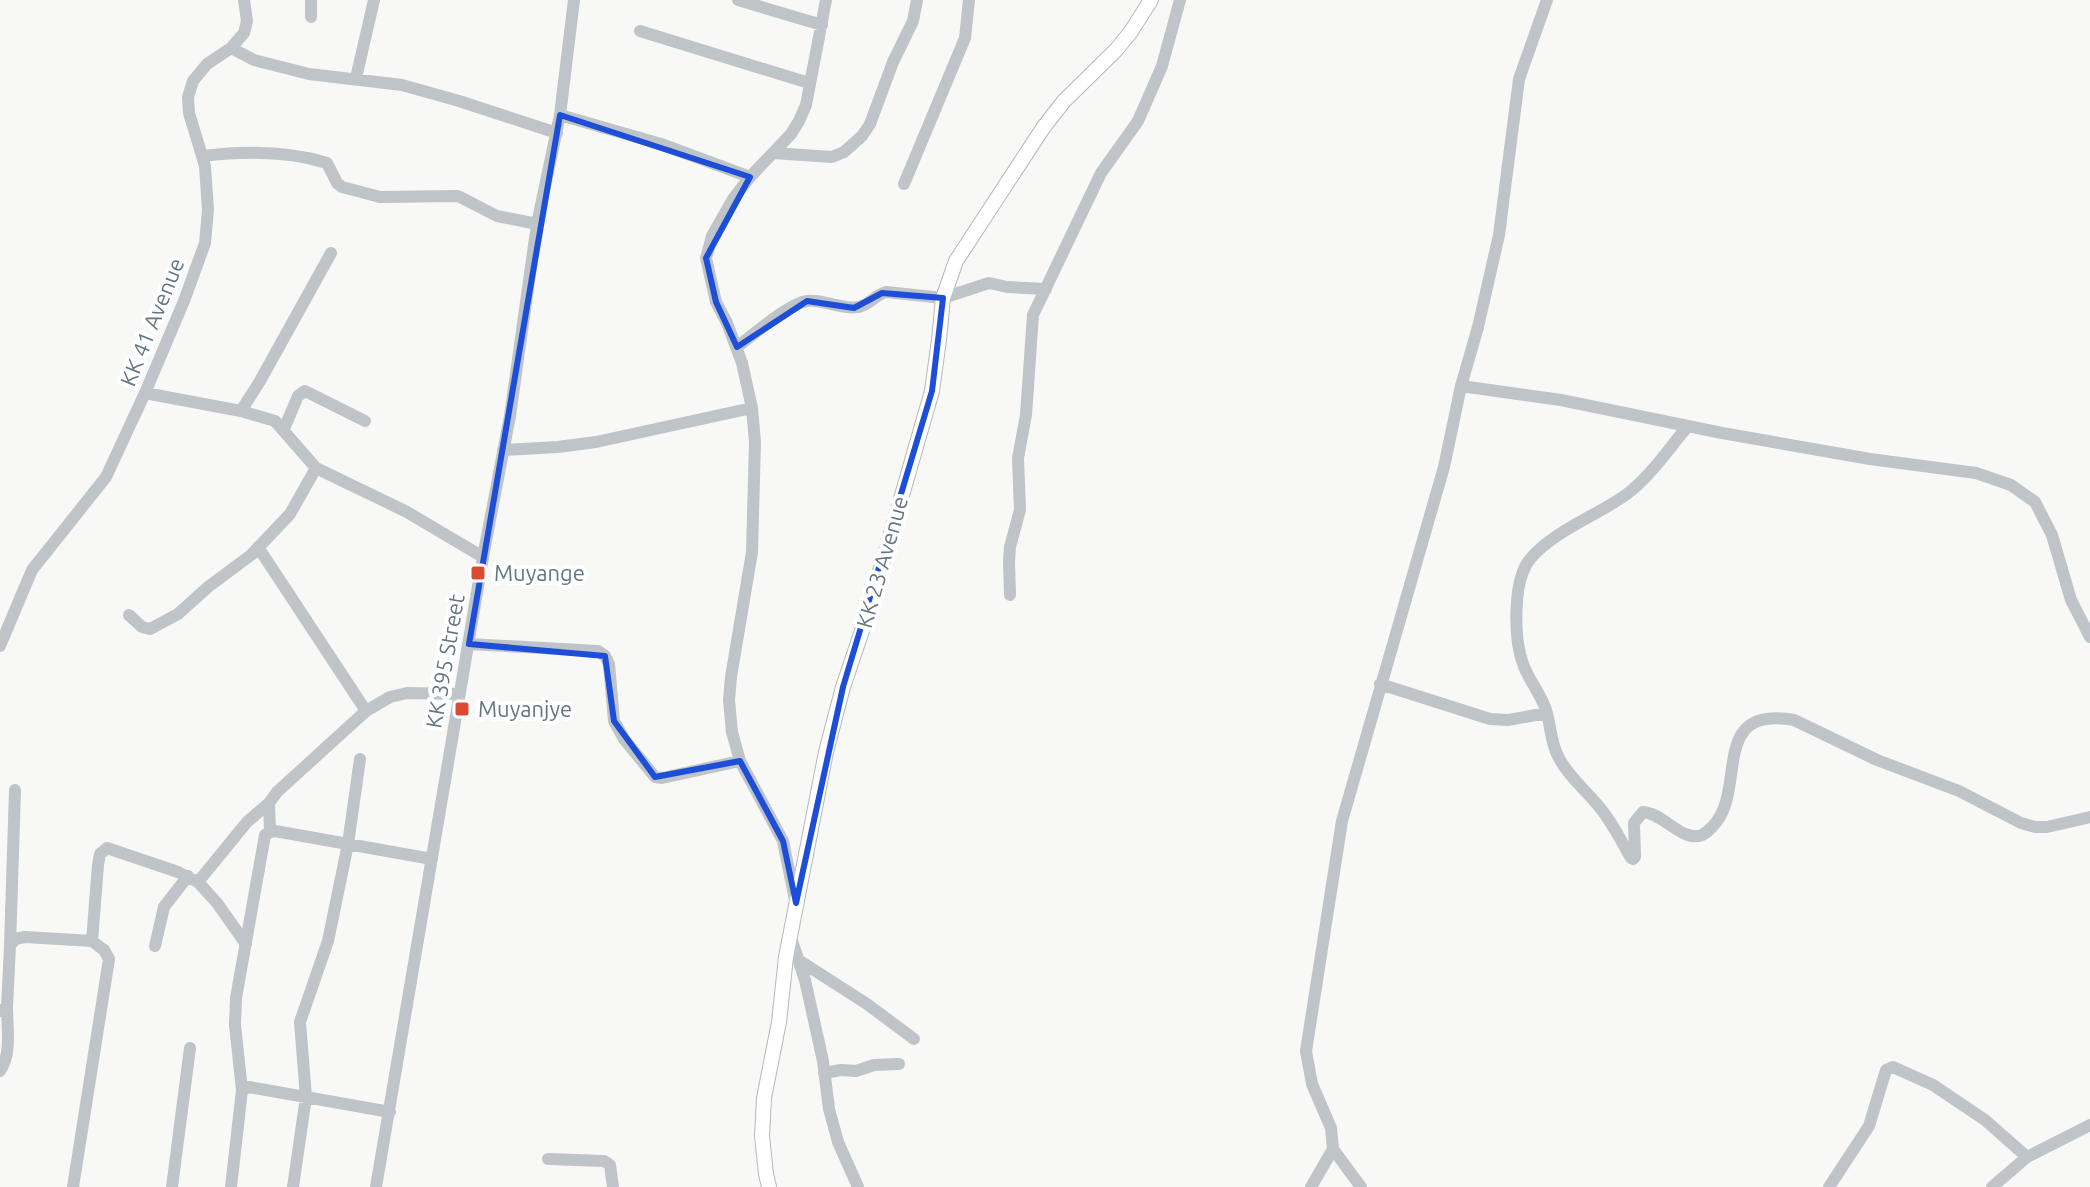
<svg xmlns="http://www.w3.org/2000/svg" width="2090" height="1187" font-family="Ubuntu,sans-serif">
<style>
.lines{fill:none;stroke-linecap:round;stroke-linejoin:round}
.major-casing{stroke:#b3b9bc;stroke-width:16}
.minor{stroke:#bfc4c8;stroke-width:12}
.major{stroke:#fff;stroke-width:14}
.marked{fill:none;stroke:#1d4ed8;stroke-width:6;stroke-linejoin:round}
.poi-dot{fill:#db4b33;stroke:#fff;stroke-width:3}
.labels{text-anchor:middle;stroke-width:8;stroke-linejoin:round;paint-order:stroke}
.street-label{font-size:22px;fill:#657680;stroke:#fff}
.poi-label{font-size:22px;fill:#657680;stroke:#fff;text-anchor:start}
</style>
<rect width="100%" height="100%" fill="#f8f8f6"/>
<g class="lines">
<defs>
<path id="major" d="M769,1187L766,1174L762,1136L764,1098L779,1022L786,957L826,752L843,687L869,610L932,391L939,340L943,298L956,261L1043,128L1064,101L1116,50L1130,33L1151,0"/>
</defs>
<!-- major casing -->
<use href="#major" class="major-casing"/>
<!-- minor -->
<path class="minor" d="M738,0L822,25
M311,17V0
M640,31L809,83
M231,48L254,60L309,74L402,85L459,101L557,133
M356,78L374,0
M560,115L661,144L750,177
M773,153L832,157L844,152L862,136L870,124L893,62L913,21L917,0
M202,156C243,151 287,150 327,163L337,183L342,187L380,197L458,196L497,216L537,224
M904,184L965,38L969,0
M737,347C753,335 788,304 807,301C824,299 841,310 858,307C868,306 875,295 886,292L943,298L989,283L1007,287L1046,289
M1461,386L1478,327L1499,235L1519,79L1547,0
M145,393L241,411L275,421L316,468L407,512L483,557
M241,411L260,381L331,253
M284,429L298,396L305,391L365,421
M503,450L558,447L596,442L752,408
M258,547L366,711
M1010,595L1009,562L1010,547L1020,510L1018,458L1026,415L1033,315L1101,173L1138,121L1162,66L1180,0
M129,615L142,627L150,629L178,614L208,587L251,555L290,514L316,468
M469,644L598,651L605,656L609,664L614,721L624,739L655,777L662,778L740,761
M0,646L32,570L106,477L145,393L184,301L205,243L208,210L205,166L189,113L188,97L193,81L207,64L231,48L244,33L247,21L244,0
M1380,684L1490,719L1508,720L1547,713
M270,832L269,803L277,792L366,711L390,697L407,693L460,694
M1633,859L1635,857L1634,823L1643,812C1662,813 1680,839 1698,836C1704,836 1709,830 1713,826C1748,790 1708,705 1794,720L1877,760L1959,791L2021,823L2035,827H2047L2090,817
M1633,859L1631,858C1620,839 1610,818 1595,802C1583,788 1569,776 1560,760C1551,745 1551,729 1547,713C1542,695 1529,681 1523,664C1514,639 1512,579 1531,558C1554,531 1598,515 1627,494C1651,476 1669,448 1688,426
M198,882L247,822L269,803
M795,900L783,841L740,761L732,732L729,700L731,677L752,552L755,442L752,408L742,363L727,323L716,302L706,258L712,236L733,199L750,177L791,134L799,121L806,105L826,0
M790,935L805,980L823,1061L829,1109L838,1142L858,1187
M92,941L98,865L100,854L107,848L178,872L198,882L217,903L246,944
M10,946L15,790
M155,946L164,907L188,876
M800,961L867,1004L914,1039
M0,1011L7,1007L10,946L15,939L25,937L92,941L104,950L109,959L73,1187
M0,1071C12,1053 7,1029 7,1007
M824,1073L841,1070L856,1071L874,1065L899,1064
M242,1090L235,1025L236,998L265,835L270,832L275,831L432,859
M1333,1149L1361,1187
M548,1159L604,1161L610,1165L613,1187
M172,1187L190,1048
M231,1187L242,1090L249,1087L390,1112
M293,1187L306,1097L300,1022L328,941L348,844L360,759
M376,1187L483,557L510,416L537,224L560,115L574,0
M1311,1187L1333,1149L1331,1128L1312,1084L1306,1051L1342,821L1444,467L1461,386L1561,400L1722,433L1870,459L1976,473L2011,485L2035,502L2052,535L2071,600L2090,637
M1829,1187L1869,1126L1886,1070L1893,1067L1933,1085L1985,1120L2027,1157
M1992,1187L2027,1157L2090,1125"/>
<!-- major -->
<use href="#major" class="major"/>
</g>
<!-- marked area -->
<path class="marked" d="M560,115L750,177L706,258L716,302L737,347L807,301L854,308L882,293L943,298L932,391L843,687L796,903L783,841L740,761L655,777L614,721L605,656L469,644Z"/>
<!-- markers -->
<g class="poi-dot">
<rect x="470" y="565" width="16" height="16" rx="4"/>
<rect x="454" y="701" width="16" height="16" rx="4"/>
</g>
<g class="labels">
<!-- street labels -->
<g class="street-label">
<text transform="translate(152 322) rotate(-68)" y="8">KK 41 Avenue</text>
<text transform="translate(882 562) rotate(-74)" y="8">KK 23 Avenue</text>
<text transform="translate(445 661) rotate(-80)" y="8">KK 395 Street</text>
</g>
<!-- poi labels -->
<g class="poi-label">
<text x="494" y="581">Muyange</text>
<text x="478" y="717">Muyanjye</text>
</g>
</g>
</svg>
